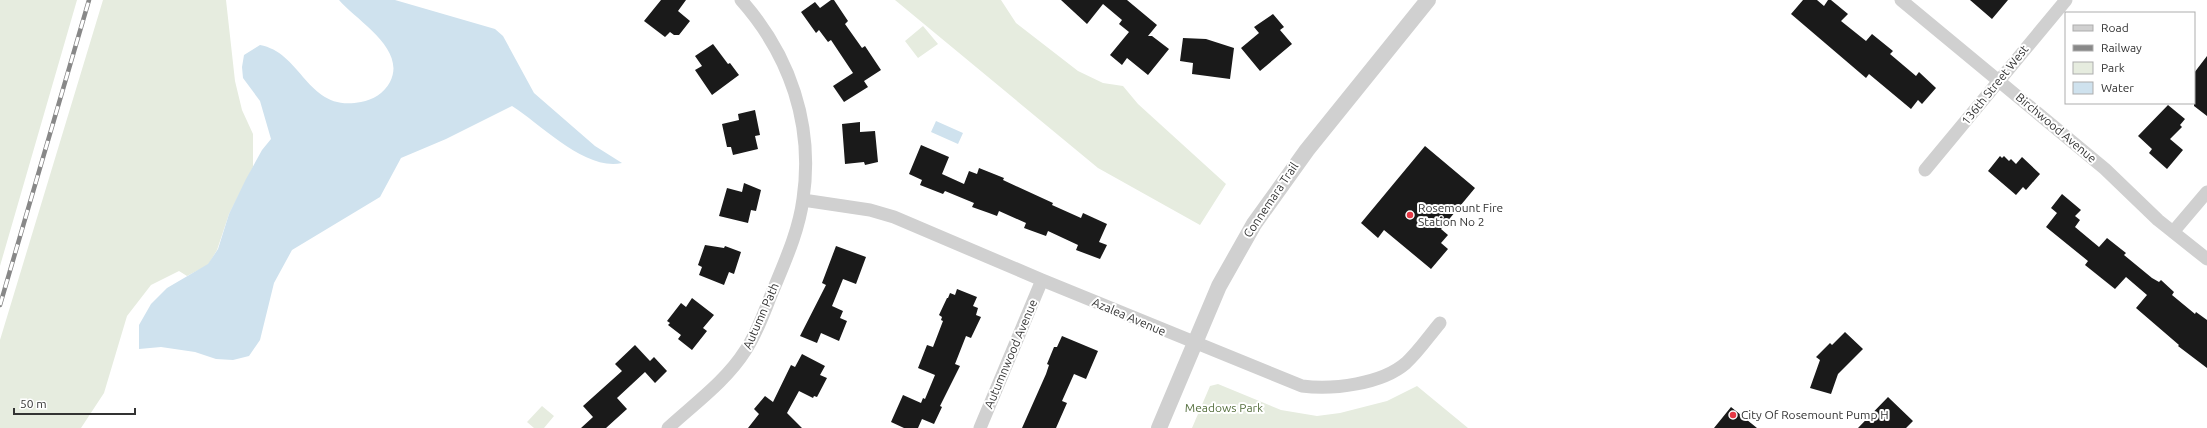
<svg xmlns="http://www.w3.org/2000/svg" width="2207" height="428" font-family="Ubuntu,sans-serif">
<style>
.green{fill:#e6ecdf}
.water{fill:#cfe2ee}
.building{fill:#1a1a1a}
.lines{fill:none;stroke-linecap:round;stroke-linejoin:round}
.minor{stroke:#d0d0d0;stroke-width:13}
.tertiary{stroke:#d0d0d0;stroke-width:16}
.rail-casing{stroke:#888;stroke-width:4.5}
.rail{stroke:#fff;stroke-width:3;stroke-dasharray:9;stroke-linecap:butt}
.poi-dot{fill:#e63946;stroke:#fff;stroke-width:1.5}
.labels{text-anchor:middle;stroke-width:4;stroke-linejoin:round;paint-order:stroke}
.street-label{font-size:12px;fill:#333;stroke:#fff}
.poi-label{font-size:12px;fill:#333;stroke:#fff;text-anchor:start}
.park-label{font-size:12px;fill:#56703f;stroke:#fff}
</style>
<rect width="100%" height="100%" fill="#fff"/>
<!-- green -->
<path class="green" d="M0,0H77L0,266Z
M103,0H226L235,81L242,110L253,134V167L229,214L217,250L208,265L187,276L179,271L151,285L127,316L104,393L81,428H0V340Z
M895,0H1001L1016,23L1078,71L1103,83L1123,86L1138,104L1226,184L1200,225L1098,168Z
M923,26L938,44L918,58L905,41Z
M1218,384L1281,410L1317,416L1340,413L1387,401L1417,386L1468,428H1192L1210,386Z
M542,406L554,416L544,428H534L527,422Z"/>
<!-- water -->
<path class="water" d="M339,0H395L495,29L503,36L534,93L595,146L622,163C585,171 542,125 512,106L446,139L401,158L380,197L292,250L274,283L260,340L249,356L233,360L216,359L195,352L161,347L139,349V325L151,304L167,288L208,264L218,249L229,214L246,179L262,150L271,139L260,101L243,78L242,67L244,55L260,45C303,53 307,113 361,102C373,100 384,93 390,82C407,49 357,21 339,0Z
M936,121L963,133L958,144L931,132Z"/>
<!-- building -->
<path class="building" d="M661,0H686L678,11L690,21L679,35H674L670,32L665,37L644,21Z
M831,0H834L848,21L845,24L862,48L865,46L881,70L864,81L868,87L844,102L833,86L853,73L831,40L828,42L819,30L816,33L801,12L815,2L820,8Z
M1061,0H1127L1157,25L1148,36H1152L1169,49L1148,75L1127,58L1122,65L1110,55L1129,32L1119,24L1122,20L1103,4L1087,24Z
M1803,0H1817L1824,6L1828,0H1831L1848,14L1841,21L1866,41L1872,34L1893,51L1890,54L1916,76L1919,72L1936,88L1922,104L1918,100L1911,109L1869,74L1866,78L1791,14Z
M1970,0H2008L1992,19Z
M1273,14L1284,27L1280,30L1292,44L1260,71L1241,48L1259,33L1254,27Z
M1183,38L1206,39L1234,48L1230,79L1192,74L1193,63L1180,61Z
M713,44L728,64L730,63L739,75L712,95L695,70L702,66L695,56Z
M2207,56V116L2194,106V73Z
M2168,105L2185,119L2180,125L2182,127L2170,139L2183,150L2167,169L2149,153L2152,149L2138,136Z
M755,110L760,135L755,136L758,149L733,155L731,147H727L722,124L739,120L738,114Z
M860,122V132L875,131L878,162L865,165L864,162L845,164L842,124Z
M921,145L949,157L942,174L964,184L969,171L977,174L979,168L1004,178L1003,180L1053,203L1052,205L1081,218L1083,213L1107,224L1099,242L1107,245L1100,259L1076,250L1078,245L1048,231L1046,236L1024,228L1026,223L999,211L997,216L989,213L972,207L974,203L945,191L943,194L920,185L922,180L909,174Z
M1425,146L1475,188L1441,229L1448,235L1441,243L1448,249L1431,269L1384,230L1378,238L1361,223Z
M2000,156L2002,158L2004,156L2009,161L2011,159L2016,164L2022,157L2040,174L2026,190L2023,187L2016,195L1988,171Z
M744,183L761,190L756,211L751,210L748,223L719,216L727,188L742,192Z
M2062,194L2081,210L2075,216L2080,220L2075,227L2099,247L2107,238L2126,253L2124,255L2152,278L2159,282L2161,280L2174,292L2172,295L2195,314L2196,312L2207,320V368L2178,346L2179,345L2136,308L2147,295L2126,277L2115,289L2085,265L2088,261L2046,227L2057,213L2051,208Z
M705,245L724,248L725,246L741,252L734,274L729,272L724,285L699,275L702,267L698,265Z
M836,246L866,257L856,284L843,279L832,306L843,311L840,318L847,321L839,341L821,333L817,343L800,336L826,285L822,283Z
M957,289L977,297L973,306L978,308L976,315L981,317L971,338L966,336L955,364L960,366L940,406L942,407L934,424L922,419L918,428H904L891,422L903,395L921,403L923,398L925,399L935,375L918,368L927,345L933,347L943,321L941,320L942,317L939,315L947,298H948L950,293L955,295Z
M692,298L714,315L703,328L707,331L692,350L678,339L681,335L668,325L670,323L667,321L681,303L686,307Z
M1845,332L1863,349L1838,374L1831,394L1810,388L1820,360L1816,357L1830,343L1832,345Z
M1062,336L1098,351L1086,379L1074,374L1062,401L1067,403L1056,428H1022L1046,374L1049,365L1047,364L1054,347H1057Z
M635,345L650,361L654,357L667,371L655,383L645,372L617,398L627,409L606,428H581L593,417L583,406L622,371L615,364Z
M802,354L825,366L820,375L827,378L817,397L814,396L813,398L799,391L787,413L802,428H748L759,414L754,409L765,396L773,402L791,365L795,367Z
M1888,397L1913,421L1906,428H1858Z
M1731,407L1757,428H1714Z"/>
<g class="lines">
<!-- minor -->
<path class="minor" d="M1901,0L2105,169L2158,220L2207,259
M1925,170L2066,0
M803,200L870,210L894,217L1042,280L1302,386C1333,390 1382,384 1406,363C1419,351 1429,336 1440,323
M2173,232L2207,192
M668,428C694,404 726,381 745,351C758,332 765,309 774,288C786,259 799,230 803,199C814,125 790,55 741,0
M980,428L1042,280"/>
<!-- tertiary -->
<path class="tertiary" d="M1159,428L1219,286L1254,224L1307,150L1428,0"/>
<defs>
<path id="rail" d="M0,305L89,0"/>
</defs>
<!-- rail casing -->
<use href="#rail" class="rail-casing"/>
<!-- rail -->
<use href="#rail" class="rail"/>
</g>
<!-- markers -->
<g class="poi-dot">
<circle cx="1410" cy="215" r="4"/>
<circle cx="1733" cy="415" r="4"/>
</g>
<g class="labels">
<!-- street labels -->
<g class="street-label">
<text transform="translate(1995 85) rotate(-51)" y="4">136th Street West</text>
<text transform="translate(2056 128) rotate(40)" y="4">Birchwood Avenue</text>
<text transform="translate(1271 200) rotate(-56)" y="4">Connemara Trail</text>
<text transform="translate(761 316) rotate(-66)" y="4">Autumn Path</text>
<text transform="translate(1129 317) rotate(23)" y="4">Azalea Avenue</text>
<text transform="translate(1011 354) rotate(-67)" y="4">Autumnwood Avenue</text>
</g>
<!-- poi labels -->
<g class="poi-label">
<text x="1418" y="212">Rosemount Fire<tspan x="1418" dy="14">Station No 2</tspan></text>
<text x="1741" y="419">City Of Rosemount Pump H</text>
</g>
<!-- park labels -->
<g class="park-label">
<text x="1224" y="412">Meadows Park</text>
</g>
</g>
<!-- legend -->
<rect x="2065" y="12" width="130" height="92" fill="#ffffff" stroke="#adadad"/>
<rect x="2073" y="25" width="20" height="6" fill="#d0d0d0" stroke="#adadad"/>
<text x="2101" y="32" font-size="12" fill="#333333">Road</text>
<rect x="2073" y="45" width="20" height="6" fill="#888888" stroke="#adadad"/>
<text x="2101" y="52" font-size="12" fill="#333333">Railway</text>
<rect x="2073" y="62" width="20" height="12" fill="#e6ecdf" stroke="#adadad"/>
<text x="2101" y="72" font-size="12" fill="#333333">Park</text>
<rect x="2073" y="82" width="20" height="12" fill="#cfe2ee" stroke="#adadad"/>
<text x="2101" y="92" font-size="12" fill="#333333">Water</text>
<!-- scale -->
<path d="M14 408v6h121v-6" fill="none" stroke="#333333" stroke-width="2"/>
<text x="20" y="408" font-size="12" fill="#333333" stroke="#ffffff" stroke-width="3" paint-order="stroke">50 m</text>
</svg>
